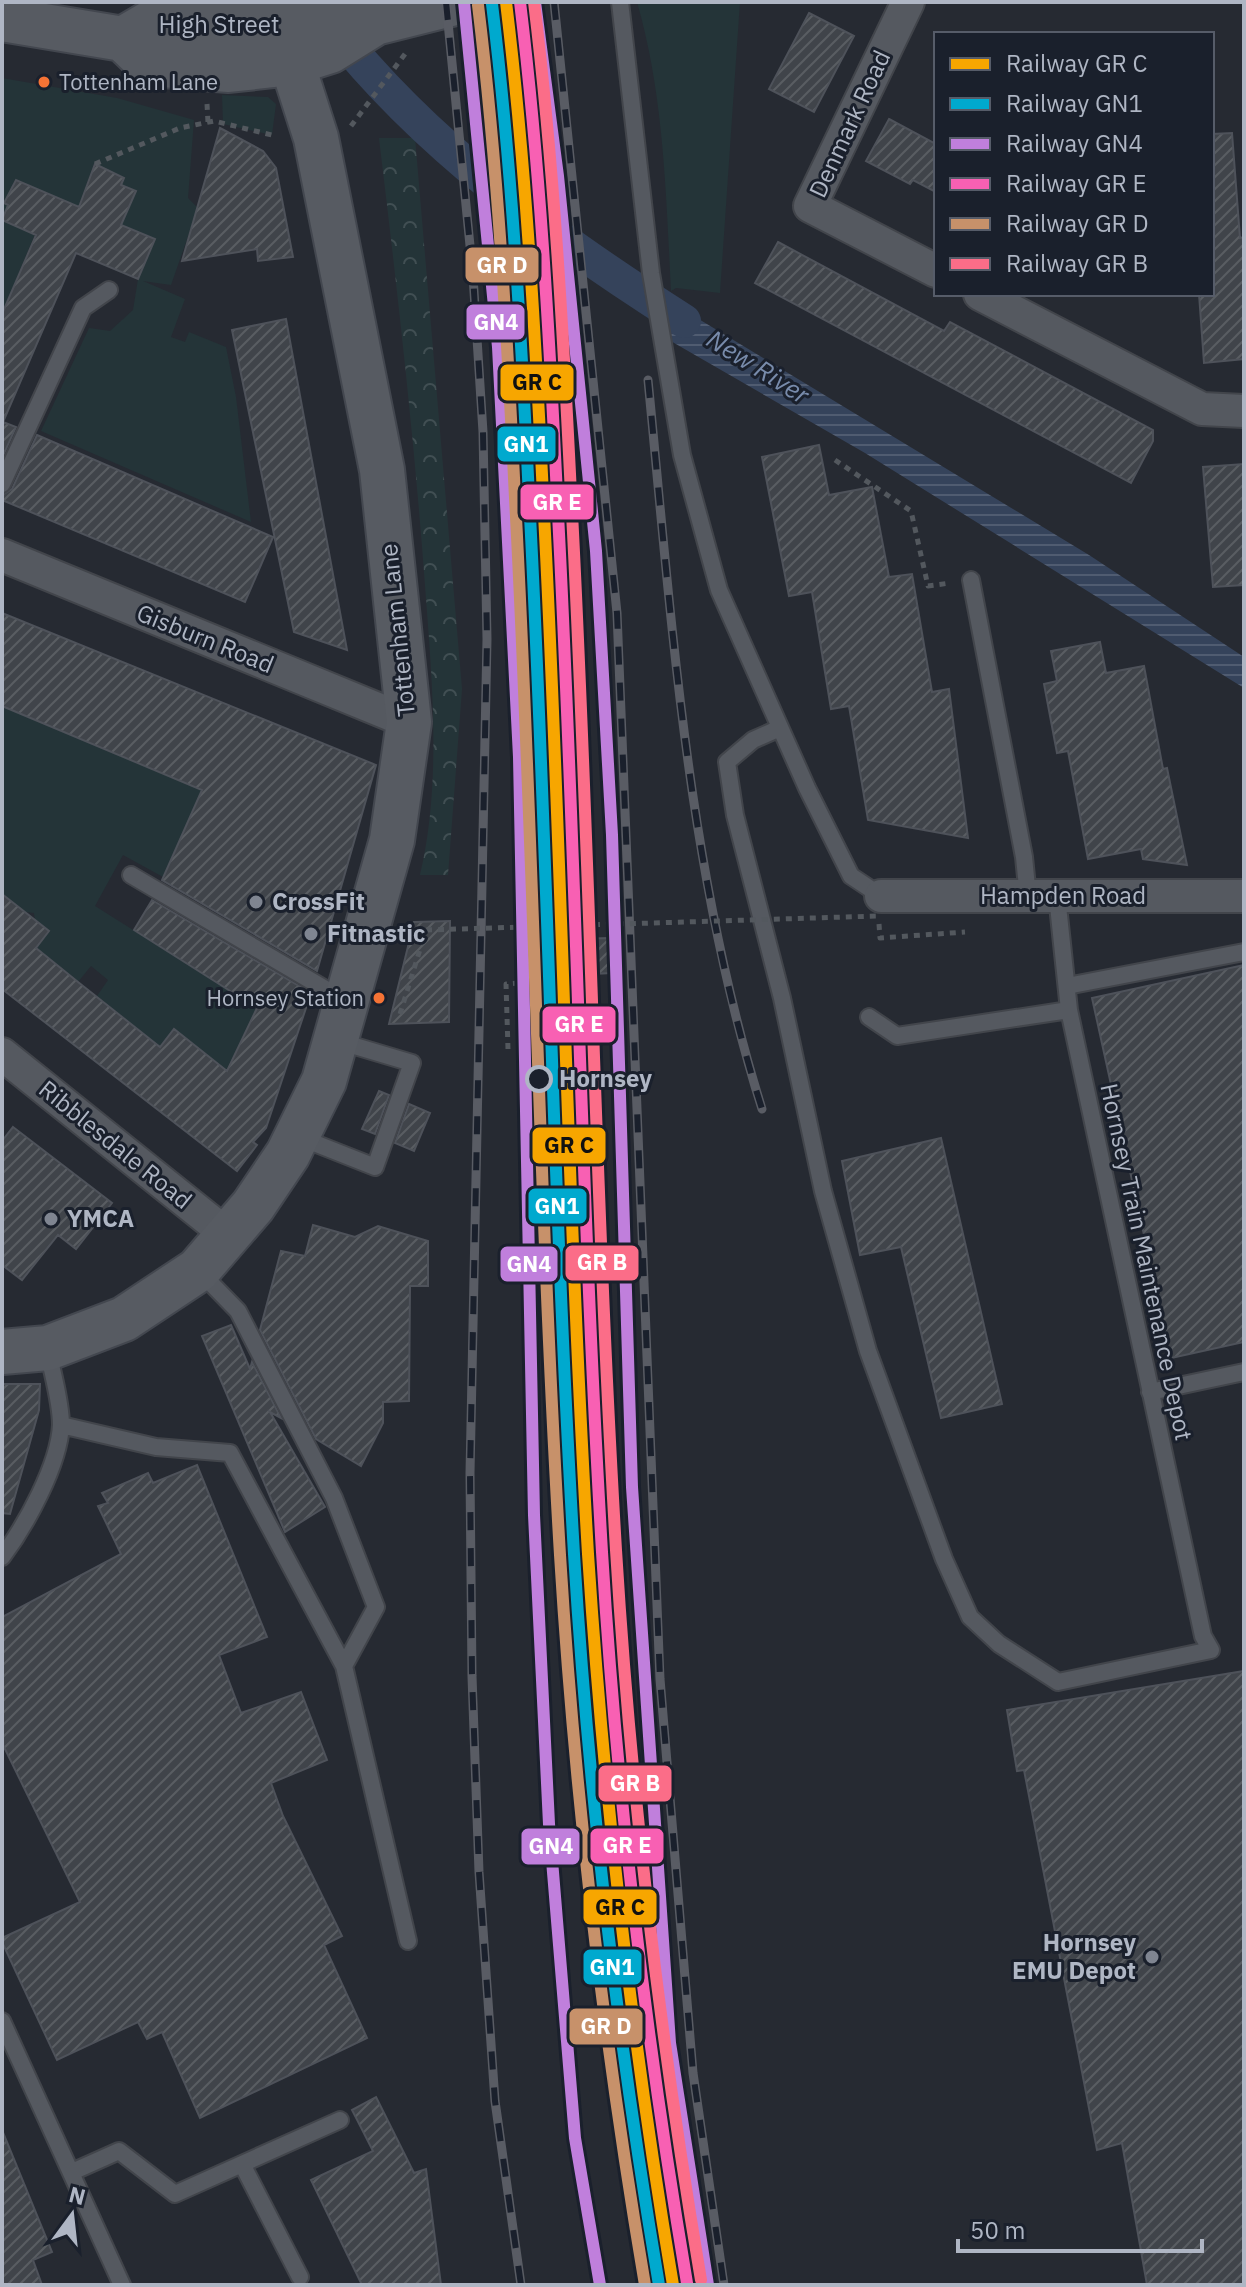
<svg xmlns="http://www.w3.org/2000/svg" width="1246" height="2287" font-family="'IBM Plex Sans',sans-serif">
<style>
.green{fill:#243438}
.forest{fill:url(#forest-crowns)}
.water{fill:url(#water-rules)}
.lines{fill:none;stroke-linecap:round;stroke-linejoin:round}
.canal{stroke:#35435b;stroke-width:34}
.building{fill:url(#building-hatch);stroke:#4e525a;stroke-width:2}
.service-casing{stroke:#42454b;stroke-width:20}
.minor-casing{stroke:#42454b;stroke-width:36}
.primary-casing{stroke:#43474f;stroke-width:48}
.path{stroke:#53585e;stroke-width:5;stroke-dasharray:6 6;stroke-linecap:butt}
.service{stroke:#555960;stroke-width:16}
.minor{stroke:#555960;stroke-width:32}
.primary{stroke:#575b62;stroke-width:44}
.rail-casing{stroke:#595c64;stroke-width:9}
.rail{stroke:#1a202c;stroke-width:6;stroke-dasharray:18;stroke-linecap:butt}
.path-bridge{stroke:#53585e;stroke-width:5;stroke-dasharray:6 6;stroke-linecap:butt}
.rail-1-casing{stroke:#1a202c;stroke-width:18}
.rail-2-casing{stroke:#1a202c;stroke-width:18}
.rail-3-casing{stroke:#1a202c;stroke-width:18}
.rail-4-casing{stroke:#1a202c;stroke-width:18}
.rail-5-casing{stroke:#1a202c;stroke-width:18}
.rail-6-casing{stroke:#1a202c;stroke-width:18}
.rail-1{stroke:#f7a600;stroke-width:12}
.rail-2{stroke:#00a9ce;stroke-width:12}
.rail-3{stroke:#c07fdc;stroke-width:12}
.rail-4{stroke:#f860b3;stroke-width:12}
.rail-5{stroke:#c7916a;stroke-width:12}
.rail-6{stroke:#fb6d88;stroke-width:12}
.bus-dot{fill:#f57335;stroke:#1a202c;stroke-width:3}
.poi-dot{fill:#7f8591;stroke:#1a202c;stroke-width:3}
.stop-dot{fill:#1a202c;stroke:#afb6c4;stroke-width:4}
.labels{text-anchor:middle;stroke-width:6;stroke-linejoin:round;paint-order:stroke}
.bus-label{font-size:22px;fill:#afb6c4;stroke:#1a202c;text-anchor:start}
.street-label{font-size:24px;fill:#afb6c4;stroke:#1a202c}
.poi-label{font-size:24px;font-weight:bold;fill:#afb6c4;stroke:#1a202c;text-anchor:start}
.stop-label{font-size:24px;font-weight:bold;fill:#afb6c4;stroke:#1a202c;text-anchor:start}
.water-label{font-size:26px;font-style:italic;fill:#788bab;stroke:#1a202c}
.line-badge{stroke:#1a202c;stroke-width:3}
.badge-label{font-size:22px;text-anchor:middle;font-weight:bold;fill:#fff}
.pale-badge-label{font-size:22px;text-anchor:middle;font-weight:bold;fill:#111}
</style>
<defs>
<pattern id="forest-crowns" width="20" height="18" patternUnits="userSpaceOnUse" patternTransform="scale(2)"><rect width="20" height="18" fill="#243438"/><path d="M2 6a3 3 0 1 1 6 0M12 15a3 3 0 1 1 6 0" fill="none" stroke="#414f53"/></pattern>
<pattern id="water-rules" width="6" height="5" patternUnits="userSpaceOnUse" patternTransform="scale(2)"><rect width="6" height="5" fill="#35435b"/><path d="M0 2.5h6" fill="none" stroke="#505c71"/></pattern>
<pattern id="building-hatch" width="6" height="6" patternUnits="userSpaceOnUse" patternTransform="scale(2)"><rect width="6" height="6" fill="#40444a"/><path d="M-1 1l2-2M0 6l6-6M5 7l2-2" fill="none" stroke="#595d62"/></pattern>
</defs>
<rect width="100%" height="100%" fill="#262a32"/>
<!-- green -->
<path class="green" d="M637,2H740L720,293L676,288L671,291C666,193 664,96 637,2Z
M2,78L117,98L194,120L188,198L198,208L171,285L143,281L185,299L171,337L185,342L189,332L226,347L236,397L251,522L41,431L89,328L110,331L133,310L138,279L155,239L121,225L135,192L121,185L124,178L94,164L72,225L52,195L15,180L5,203L35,234L2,314Z
M222,95L268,97L276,104L272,135L223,124Z
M2,706L133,761L150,723L154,769L202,790L163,877L123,855L95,906L257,1008L223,1077L191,1042L186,1039L160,1047L97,996L108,980L91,966L78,982L36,948L49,931L35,920L34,913L2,909Z"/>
<!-- forest -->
<path class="forest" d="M379,138H415L462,689L448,875H420C442,783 432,678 425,585C414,435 397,287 379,138Z"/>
<!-- water -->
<path class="water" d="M654,292L1089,555L1244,657V688L865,453L662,336Z"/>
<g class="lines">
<!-- canal -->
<path class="canal" d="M331,25C425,146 555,239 684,321"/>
</g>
<!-- building -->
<path class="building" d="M809,13L854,36L814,112L769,89Z
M889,119L936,144V192L913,180L910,184L866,161Z
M220,128L263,151L276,168L293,257L258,261L257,249L182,261Z
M1232,133L1240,238L1244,237V359L1204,363L1199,294H1212V134Z
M95,164L124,178L121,185L136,191L121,225L155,239L138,279L76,253L3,422L16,427L2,458V314L36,235L2,220L8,205L4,203L16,180L79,207Z
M778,242L944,331L950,322L1153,430V441L1131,483L755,283Z
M286,319L303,412L347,650L294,632L232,330Z
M37,435L273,537L245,602L2,500V495L12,489Z
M819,445L829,495L872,487L889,577L912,574L932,692L949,689L968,838L868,820L849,706L831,709L812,592L789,596L762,457Z
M1244,464V585L1213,587L1203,467Z
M2,613L376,765L317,971L162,880L202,790L2,706Z
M1100,642L1106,673L1144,666L1163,769L1167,768L1187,865L1143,859L1141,849L1088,859L1068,751L1057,753L1044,684L1057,681L1051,651Z
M2,894L49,931L36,948L78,982L160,1047L174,1029L227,1071L257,1008L134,930L152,900L311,993L266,1128L253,1142L257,1145L237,1171L2,989Z
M450,921L449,1022L389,1024L414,922Z
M609,938L611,973L575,975L573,939Z
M1244,965V1342L1171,1358L1092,998Z
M379,1091L389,1095L375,1134L362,1129Z
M409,1104L430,1113L414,1151L395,1143Z
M13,1127L112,1203L76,1249L58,1235L22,1280L2,1265V1141Z
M941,1138L1002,1404L941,1418L901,1247L860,1255L842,1161Z
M313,1225L355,1237L378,1226L428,1241V1286H410L409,1401L383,1402V1423L361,1466L316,1439L260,1330L281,1251L305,1256Z
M231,1325L250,1369L252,1362L281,1418L270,1412L325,1507L285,1532L202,1336Z
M2,1384H40L39,1410L10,1514L2,1513Z
M197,1465L267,1637L219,1655L241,1713L301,1692L327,1760L271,1783L283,1816L342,1936L324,1945L367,2038L200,2118L162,2032L147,2039L138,2022L57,2060L2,1942V1938L80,1902L2,1743V1617L121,1554L98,1506L108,1503L102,1493L148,1473L153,1483Z
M1244,1671V2285H1147L1122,2143L1097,2150L1024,1770L1017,1771L1007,1710Z
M376,2097L414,2173L426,2169L441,2285H362L311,2180L373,2151L352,2110Z
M2,2130L52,2252L33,2260L42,2285H2Z"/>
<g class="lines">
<defs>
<path id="service" d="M620,2L651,273L682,455L719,590L807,788L851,876L881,896
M2,484L83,308L109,290
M971,580L1024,857L1028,897
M780,728L753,740L727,762L735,815L782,998L823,1191L868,1351L944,1559L970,1617L999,1644L1058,1682L1211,1650L1203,1636L1069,1010L1057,896
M131,875L344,1000
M1067,986L1244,952
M869,1017L897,1036L1069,1010
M299,1137L375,1167L412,1063L338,1041
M199,1271L238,1311L334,1498L376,1607L344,1666
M1150,1392L1244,1372
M61,1425L156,1447L230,1453L344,1666L408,1941
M2,1557C26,1525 59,1465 61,1425C61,1401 52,1373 48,1350
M2,2021L122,2285
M242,2164L300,2277
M72,2172L119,2151L175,2194L340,2120"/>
<path id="minor" d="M908,2L810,206L936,271
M980,294L1202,409L1244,411
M2,555L409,722
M881,896H1244
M2,1054L229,1236"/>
<path id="primary" d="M2,19L123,39L149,64L229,70L292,63L330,51L375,23
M123,39L152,22L209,26H276L318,21L375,23L459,2
M2,1352L48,1348L124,1319L198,1270L253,1206L288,1154L324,1081L392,840L409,722L382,470L316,138L292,63L276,26"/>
</defs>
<!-- service casing -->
<use href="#service" class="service-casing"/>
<!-- minor casing -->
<use href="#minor" class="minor-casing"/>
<!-- primary casing -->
<use href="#primary" class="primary-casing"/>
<!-- path -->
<path class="path" d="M207,104L208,123
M351,126L405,54
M95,164L180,128L214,121L276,136
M835,460L911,511L928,586L950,583
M879,924L880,938L965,932
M590,925L592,1046
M400,1014L426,930
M508,1049L506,984L590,978"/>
<!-- service -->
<use href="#service" class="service"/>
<!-- minor -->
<use href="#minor" class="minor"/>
<!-- primary -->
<use href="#primary" class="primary"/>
<defs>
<path id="rail" d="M446,2L473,276L483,432L487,639L470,1473L472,1676L479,1872L495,2101L521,2285
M554,2L617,613L660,1679L693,2073L724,2285
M648,380C672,625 688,874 762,1109"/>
</defs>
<!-- rail casing -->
<use href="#rail" class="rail-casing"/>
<!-- rail -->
<use href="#rail" class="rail"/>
<!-- path-bridge -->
<path class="path-bridge" d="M426,930L878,916"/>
<defs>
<path id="rail-1" d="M506,2C526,166 535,331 543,495C562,848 567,1201 588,1554C604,1799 632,2042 673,2285"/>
<path id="rail-2" d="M492,4C512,168 521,332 529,497C548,849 553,1202 574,1554C589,1800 618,2042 659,2285"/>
<path id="rail-3" d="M464,2L498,347L519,757L534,1515L549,1824L575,2138L600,2285
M535,2L558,176L596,551L612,835L632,1487L670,2043L708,2285"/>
<path id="rail-4" d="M520,2C540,166 549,330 557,495C576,847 581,1200 602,1552C617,1798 646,2040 687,2283"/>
<path id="rail-5" d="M478,5C498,169 507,333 515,498C534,850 539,1203 560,1555C575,1800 604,2043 645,2285"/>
<path id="rail-6" d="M534,2C554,166 563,330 571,494C590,846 595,1199 616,1550C631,1796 660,2038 701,2280"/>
</defs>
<!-- rail-1 casing -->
<use href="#rail-1" class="rail-1-casing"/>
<!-- rail-2 casing -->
<use href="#rail-2" class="rail-2-casing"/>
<!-- rail-3 casing -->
<use href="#rail-3" class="rail-3-casing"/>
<!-- rail-4 casing -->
<use href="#rail-4" class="rail-4-casing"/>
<!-- rail-5 casing -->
<use href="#rail-5" class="rail-5-casing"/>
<!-- rail-6 casing -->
<use href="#rail-6" class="rail-6-casing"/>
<!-- rail-1 -->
<use href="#rail-1" class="rail-1"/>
<!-- rail-2 -->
<use href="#rail-2" class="rail-2"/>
<!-- rail-3 -->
<use href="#rail-3" class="rail-3"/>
<!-- rail-4 -->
<use href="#rail-4" class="rail-4"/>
<!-- rail-5 -->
<use href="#rail-5" class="rail-5"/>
<!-- rail-6 -->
<use href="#rail-6" class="rail-6"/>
</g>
<!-- markers -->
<g class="bus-dot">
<circle cx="44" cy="82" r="7"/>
<circle cx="379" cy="998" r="7"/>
</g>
<g class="poi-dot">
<circle cx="256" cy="902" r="8"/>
<circle cx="311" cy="934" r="8"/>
<circle cx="51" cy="1219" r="8"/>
<circle cx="1152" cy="1957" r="8"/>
</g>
<circle class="stop-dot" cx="539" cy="1079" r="12"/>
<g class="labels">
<!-- bus labels -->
<g class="bus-label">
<text x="59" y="90">Tottenham Lane</text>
<text x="364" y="1006" text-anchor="end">Hornsey Station</text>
</g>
<!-- street labels -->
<g class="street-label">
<text x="219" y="33">High Street</text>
<text transform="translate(850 124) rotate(-65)" y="8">Denmark Road</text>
<text transform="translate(398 630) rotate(-96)" y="8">Tottenham Lane</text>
<text transform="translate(205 639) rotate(22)" y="8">Gisburn Road</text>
<text x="1063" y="904">Hampden Road</text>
<text transform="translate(115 1145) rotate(39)" y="8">Ribblesdale Road</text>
<text transform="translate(1146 1262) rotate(78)" y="8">Hornsey Train Maintenance Depot</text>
</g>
<!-- poi labels -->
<g class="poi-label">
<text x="272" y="910">CrossFit</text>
<text x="327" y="942">Fitnastic</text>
<text x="67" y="1227">YMCA</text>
<text x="1136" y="1951" text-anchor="end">Hornsey<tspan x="1136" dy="28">EMU Depot</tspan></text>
</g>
<!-- stop labels -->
<g class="stop-label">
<text x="559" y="1087">Hornsey</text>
</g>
<!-- water labels -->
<g class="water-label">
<text transform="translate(758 367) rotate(32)" y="9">New River</text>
</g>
</g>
<g class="line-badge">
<rect x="464" y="246" width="76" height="38" rx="8" fill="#c7916a"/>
<rect x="465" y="303" width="61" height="38" rx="8" fill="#c07fdc"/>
<rect x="499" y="363" width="76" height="39" rx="8" fill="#f7a600"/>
<rect x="496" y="425" width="61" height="38" rx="8" fill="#00a9ce"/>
<rect x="519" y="483" width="76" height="38" rx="8" fill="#f860b3"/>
<rect x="541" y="1005" width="76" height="39" rx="8" fill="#f860b3"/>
<rect x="531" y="1126" width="76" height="39" rx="8" fill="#f7a600"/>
<rect x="527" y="1187" width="61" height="38" rx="8" fill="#00a9ce"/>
<rect x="564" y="1244" width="76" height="38" rx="8" fill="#fb6d88"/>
<rect x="499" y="1245" width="60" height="38" rx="8" fill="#c07fdc"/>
<rect x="597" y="1764" width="76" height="39" rx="8" fill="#fb6d88"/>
<rect x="589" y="1827" width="76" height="38" rx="8" fill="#f860b3"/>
<rect x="520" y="1827" width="61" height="39" rx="8" fill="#c07fdc"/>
<rect x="582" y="1888" width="76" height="38" rx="8" fill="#f7a600"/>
<rect x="582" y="1948" width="61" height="38" rx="8" fill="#00a9ce"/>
<rect x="568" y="2007" width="76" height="39" rx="8" fill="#c7916a"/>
</g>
<g class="badge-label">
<text x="502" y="273">GR D</text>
<text x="496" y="330">GN4</text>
<text x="526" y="452">GN1</text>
<text x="557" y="510">GR E</text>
<text x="579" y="1032">GR E</text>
<text x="557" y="1214">GN1</text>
<text x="602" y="1270">GR B</text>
<text x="529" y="1272">GN4</text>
<text x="635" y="1791">GR B</text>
<text x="627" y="1853">GR E</text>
<text x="551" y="1854">GN4</text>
<text x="612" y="1975">GN1</text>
<text x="606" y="2034">GR D</text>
</g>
<g class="pale-badge-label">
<text x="537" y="390">GR C</text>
<text x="569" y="1153">GR C</text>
<text x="620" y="1915">GR C</text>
</g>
<!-- border -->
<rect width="1246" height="2287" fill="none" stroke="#afb6c4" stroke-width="8"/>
<!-- legend -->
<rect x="934" y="32" width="280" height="264" fill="#1a202c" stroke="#565c69" stroke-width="2"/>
<rect x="950" y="58" width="40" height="12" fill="#f7a600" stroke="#565c69" stroke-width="2"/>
<text x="1006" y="72" font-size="24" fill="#afb6c4">Railway GR C</text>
<rect x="950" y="98" width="40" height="12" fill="#00a9ce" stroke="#565c69" stroke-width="2"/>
<text x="1006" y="112" font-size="24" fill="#afb6c4">Railway GN1</text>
<rect x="950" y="138" width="40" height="12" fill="#c07fdc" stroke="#565c69" stroke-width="2"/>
<text x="1006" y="152" font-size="24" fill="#afb6c4">Railway GN4</text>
<rect x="950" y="178" width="40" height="12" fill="#f860b3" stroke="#565c69" stroke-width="2"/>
<text x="1006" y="192" font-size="24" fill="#afb6c4">Railway GR E</text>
<rect x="950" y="218" width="40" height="12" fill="#c7916a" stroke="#565c69" stroke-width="2"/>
<text x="1006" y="232" font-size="24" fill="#afb6c4">Railway GR D</text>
<rect x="950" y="258" width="40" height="12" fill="#fb6d88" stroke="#565c69" stroke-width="2"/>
<text x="1006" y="272" font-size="24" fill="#afb6c4">Railway GR B</text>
<!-- north arrow -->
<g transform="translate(72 2215) rotate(15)" stroke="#1a202c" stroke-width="6" paint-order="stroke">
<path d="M0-6L14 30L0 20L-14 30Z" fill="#afb6c4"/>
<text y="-12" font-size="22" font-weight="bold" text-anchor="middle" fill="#afb6c4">N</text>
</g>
<!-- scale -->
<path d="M958 2239v12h244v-12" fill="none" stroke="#afb6c4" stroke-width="4"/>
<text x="970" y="2239" font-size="24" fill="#afb6c4" stroke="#1a202c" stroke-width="6" paint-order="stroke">50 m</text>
</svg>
